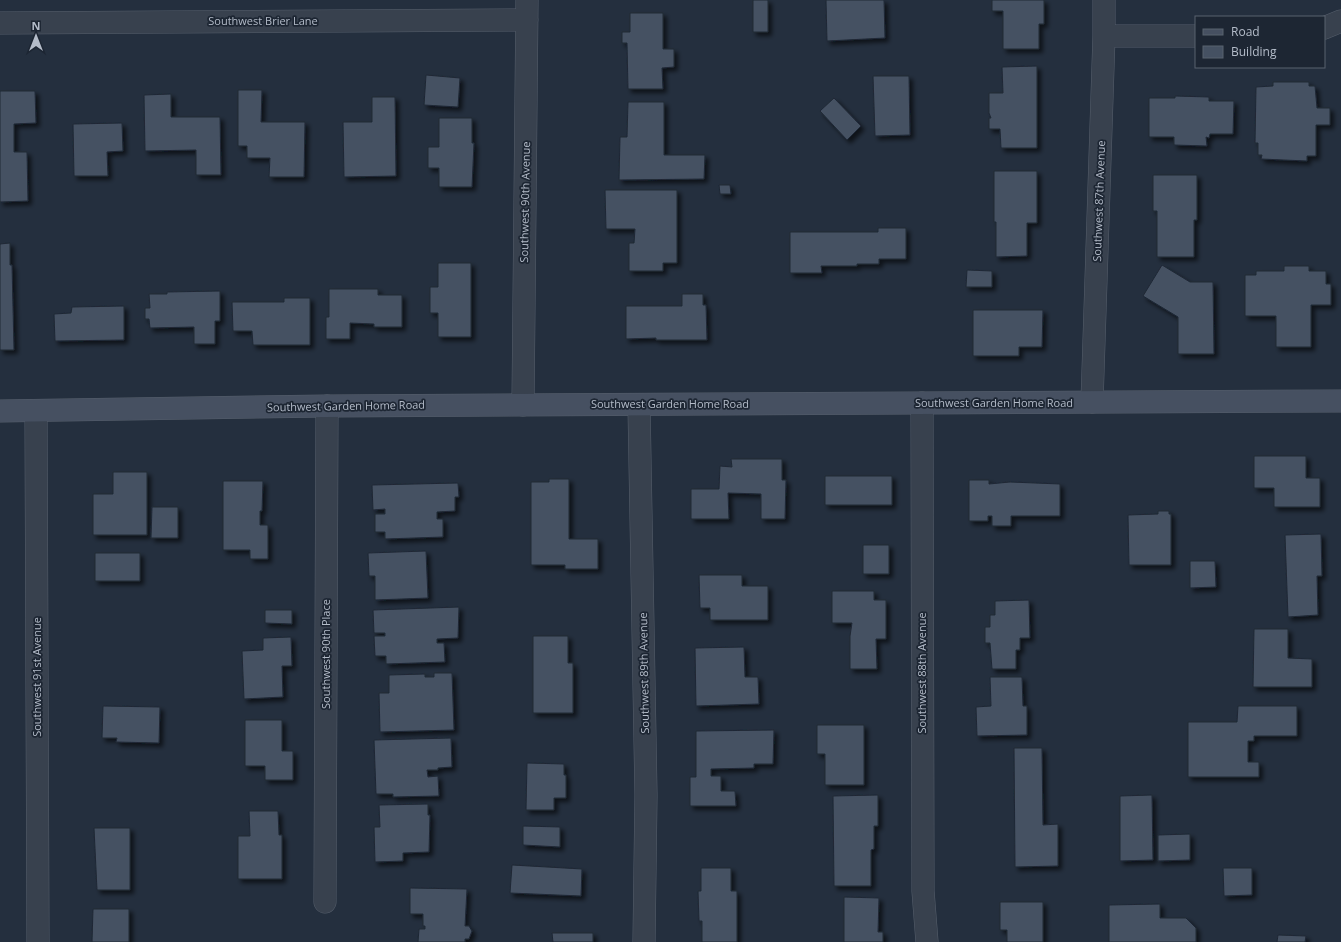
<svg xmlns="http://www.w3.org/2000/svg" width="1341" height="942" font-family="'Open Sans',sans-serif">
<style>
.building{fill:#455162;stroke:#1f2835;filter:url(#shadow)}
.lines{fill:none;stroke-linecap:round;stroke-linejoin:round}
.minor-casing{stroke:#565f6c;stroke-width:23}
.secondary-casing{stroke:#565f6c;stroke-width:23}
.minor{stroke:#38414e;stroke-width:22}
.secondary{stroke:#465061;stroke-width:22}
.labels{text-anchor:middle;stroke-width:3.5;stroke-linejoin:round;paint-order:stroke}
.street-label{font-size:11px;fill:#b4bcc9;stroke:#1d2633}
</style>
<defs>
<filter id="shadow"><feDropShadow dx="3.5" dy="3.5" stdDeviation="2" flood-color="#0009"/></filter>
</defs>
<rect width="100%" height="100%" fill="#242f3e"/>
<!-- building -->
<path class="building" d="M753,0H768V32H753Z
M826,0H884L885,38L827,41Z
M992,0H1044V24H1039V49H1003V11H992Z
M630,13H663V49H674V67L662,68L663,89H628L627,43H622V32H630Z
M1037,66V148H1001L1000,129H989V118H991L989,113V93H1003L1002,67Z
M426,75L460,78L458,107L424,105Z
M873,76H909L910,135L875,136Z
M1273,82H1309V86H1315L1317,108H1330V125H1316V156H1307V161L1261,159L1262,155H1258V143H1255L1256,87L1273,86Z
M238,90H262L261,122H305L304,177H269L270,158H247V146H238Z
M0,91H35L36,123L14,124V152H27L28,201L0,202Z
M171,94V117H220L221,175H196V150L145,151L144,95Z
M1175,96L1209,97V101H1234L1233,134H1210L1209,138L1206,137L1207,146L1174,145V137H1149V98H1175Z
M372,97H395L396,176L344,177L343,122H372Z
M834,98L861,126L847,140L820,111Z
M628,102H664V155H705L704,179L619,180L620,137H627Z
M439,118H472V143H474L472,187H439V168H428V147H439Z
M122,123L123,151L107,152L108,176H74L73,124Z
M994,171H1037V223H1027V256L996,257V222H994Z
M1153,175H1197V220H1194V257H1157V211H1153Z
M719,185H730L731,194H720Z
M605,190H677V263H663V271H629V243H634L635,229H606Z
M878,228H906V259H879V264H857V266H821L822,273H790V232H878Z
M10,243V265H12L14,350H0V244Z
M438,263H471V337H438V313H430V287H438Z
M1162,265L1190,282H1213L1214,354H1178V317L1143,296Z
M1284,266H1309V271H1326V284H1331V305H1311V347H1276V316H1245V275H1256V271H1284Z
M967,270L992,271V287H966Z
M329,289H378V295H402V327H374V324L350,323V339H326V317H329Z
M220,291V321H215V344H194V327L150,328L149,319H145V308H150L149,294H167V292Z
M682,294H703V305H706L707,340H656V338L626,339V306H682Z
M284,298H310V345H253L252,331H233L232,302H284Z
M124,306V340L55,341L54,314L71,313L72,307Z
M973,310H1043L1042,347H1019V356H973Z
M1254,456H1306V478H1320V507H1274V488H1254Z
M731,459H782V480H786L785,519H761V494L728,493L729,519H691V489H719L720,466L732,467Z
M113,472H147V535H93V494H113Z
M825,476H892V505H825Z
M549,479H569V539H598V569H565V565H531V482H549Z
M969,480H989V484L1010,482L1060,484V516H1011V526H992V516H988V521H969Z
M223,481H263L262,511H260V525H268V559H250V550H223Z
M458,483L459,497H455V511L437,512V519H443V537L385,539V532H375V514H385V509L373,510L372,485Z
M152,507H178V538H151Z
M1158,511H1169V514H1171V565H1129L1128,515L1158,514Z
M1321,534L1322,576H1317L1318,615L1288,617L1285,535Z
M863,545H889V574H863Z
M426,551L428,598L375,600V576H369L368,553Z
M95,553H140V581H95Z
M1190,561H1215L1216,587L1190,588Z
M699,575H742V586H768V620H710V608H700Z
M832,591H874V600H886V639H876L877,669H850V636L852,623H832Z
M1029,600L1030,638H1020V650H1016V669H992L990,643H985V627H990V615H995V601Z
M459,607L458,638L437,639V643H444L445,662L386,664V656H375L374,636H385V633H374L373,610Z
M265,610H292V624L265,623Z
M1254,629H1288V658L1312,659V687H1253Z
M533,636H568V663H573V713H533Z
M291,637L292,666H282L283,697L244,699L242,651L263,650V638Z
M744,647L745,677H758L759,704L696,706L695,648Z
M434,673H452L454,730L380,732L379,693H389V675L425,674V677H434Z
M990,677H1022L1023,706H1027V735L977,736L976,707L991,706Z
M103,706L160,707L159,743L116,742L117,738H102Z
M1238,706H1297V736H1254V741H1248V762H1259V777H1188V722H1237Z
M245,720H282V751H293V780H265V766H245Z
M817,725H864V785H825V754H817Z
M774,730L773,764H754V768L711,769V776H721V791H735L736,806H690V777H696V731Z
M451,738L452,767L438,768V770H427L428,777L438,776L439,796L393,797V794H376L374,740Z
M1014,748H1042L1043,825L1058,824V866L1015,867Z
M527,763L564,764V775H566V798H554V810H526Z
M878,795V826H874V849L871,850V886H834L833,796Z
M1152,795L1153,860L1120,861V796Z
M428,804V815H430L429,852L403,853V861L375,862L374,827H380L379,805Z
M249,811H278L279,835H282V879H238V836H250Z
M523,826L560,827V847L523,845Z
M94,828H130V890H97Z
M1190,834V860L1158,861V835Z
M512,865L582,869L581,896L510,893Z
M701,868H731V891H737V942H702V921H699L698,891H701Z
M1223,868H1252V895L1224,896Z
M410,888L467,889L465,926H469L472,931L469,939H465V942H418L419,929H425V926H423V914H410Z
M844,897L879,898L878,932H883V942H844Z
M1000,902H1043V942H1007V930H1000Z
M1160,904V918H1186L1196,928V942H1109V905Z
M93,909H129V942H92Z
M552,933H593V942H553Z
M1278,935L1306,936L1305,942H1277Z"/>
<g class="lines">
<defs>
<path id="minor" d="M0,23L527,20
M1324,28L1341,21
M1104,36H1196
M1092,402L1104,36V0
M922,403L923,891L927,942
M523,405L527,0
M639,405L646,795L644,942
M36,411L38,942
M325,902L327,406"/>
<path id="secondary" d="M0,411L327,406L1341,401"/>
</defs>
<!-- minor casing -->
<use href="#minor" class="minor-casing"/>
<!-- secondary casing -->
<use href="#secondary" class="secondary-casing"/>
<!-- minor -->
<use href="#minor" class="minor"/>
<!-- secondary -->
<use href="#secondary" class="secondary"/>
</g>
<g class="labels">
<!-- street labels -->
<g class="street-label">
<text x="263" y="25">Southwest Brier Lane</text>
<text transform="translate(1099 201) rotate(-88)" y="4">Southwest 87th Avenue</text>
<text transform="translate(525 202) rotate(-89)" y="4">Southwest 90th Avenue</text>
<text x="994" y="407">Southwest Garden Home Road</text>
<text x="670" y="408">Southwest Garden Home Road</text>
<text transform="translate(346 406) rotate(-1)" y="4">Southwest Garden Home Road</text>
<text transform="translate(326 654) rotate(-90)" y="4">Southwest 90th Place</text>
<text transform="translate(644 673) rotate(-91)" y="4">Southwest 89th Avenue</text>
<text transform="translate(922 673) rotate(-90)" y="4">Southwest 88th Avenue</text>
<text transform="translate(37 677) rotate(-90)" y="4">Southwest 91st Avenue</text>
</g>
</g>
<!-- legend -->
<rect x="1195" y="16" width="130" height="52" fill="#1d2633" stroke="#59626f"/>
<rect x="1203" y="29" width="20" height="6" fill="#465061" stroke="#59626f"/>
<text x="1231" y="36" font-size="12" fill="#b4bcc9">Road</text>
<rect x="1203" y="46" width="20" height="12" fill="#455162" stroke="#59626f"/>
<text x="1231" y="56" font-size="12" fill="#b4bcc9">Building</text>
<!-- north arrow -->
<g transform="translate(36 36)" stroke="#1d2633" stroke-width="3" paint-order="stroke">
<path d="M0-3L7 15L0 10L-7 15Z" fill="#b4bcc9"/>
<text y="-6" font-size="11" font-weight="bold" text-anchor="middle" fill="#b4bcc9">N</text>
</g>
</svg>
